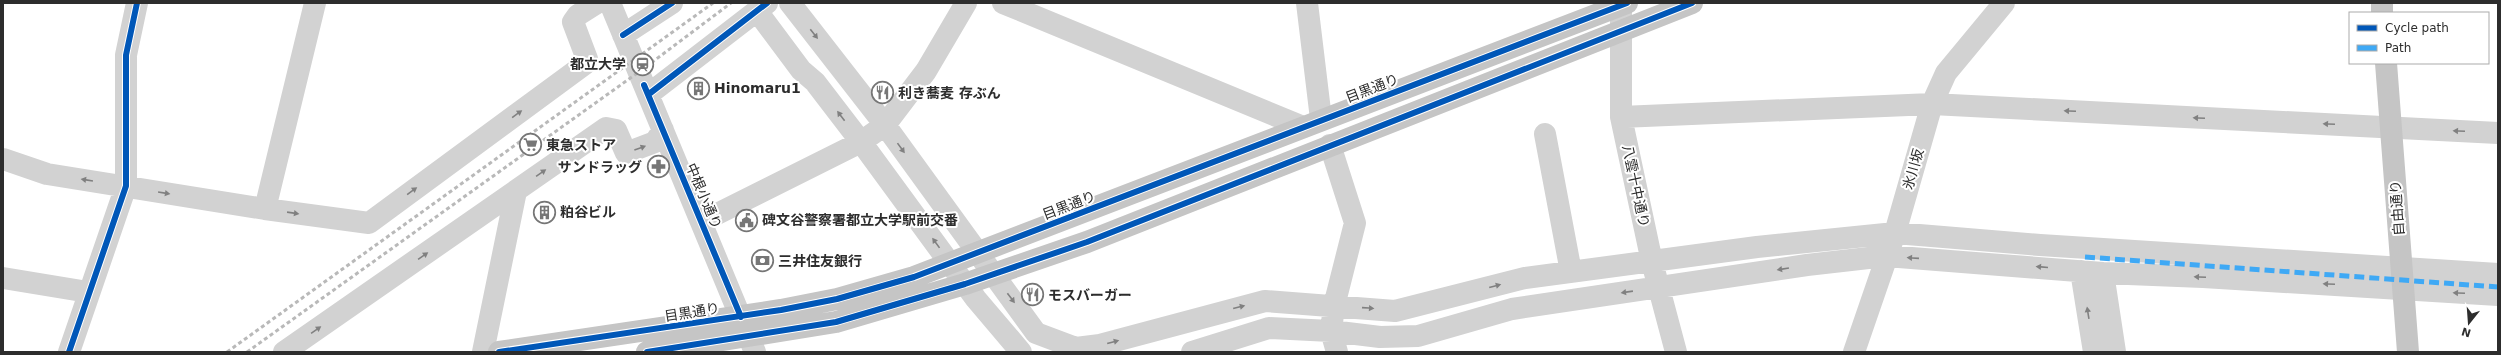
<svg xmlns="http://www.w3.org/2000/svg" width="2501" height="355" font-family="'DejaVu Sans','Noto Sans JP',sans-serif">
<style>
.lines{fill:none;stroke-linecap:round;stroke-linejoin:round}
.minor{stroke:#d2d2d2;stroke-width:22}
.major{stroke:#c5c5c5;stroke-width:22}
.rail{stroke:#b9b9b9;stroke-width:3;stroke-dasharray:4 3;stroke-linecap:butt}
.quiet{stroke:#3fa9f5;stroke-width:5;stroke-dasharray:10 5;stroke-linecap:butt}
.cycleway-casing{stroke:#fff;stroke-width:8}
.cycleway{stroke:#0057b8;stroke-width:6}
.oneway{fill:#808080}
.labels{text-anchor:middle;stroke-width:4;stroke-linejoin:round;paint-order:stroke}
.poi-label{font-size:14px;font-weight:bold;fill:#2d2d2d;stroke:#fff;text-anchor:start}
.street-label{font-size:14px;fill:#2d2d2d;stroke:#fff}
</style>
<rect width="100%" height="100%" fill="#fff"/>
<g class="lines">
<!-- minor -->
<path class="minor" d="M610,3L755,352
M790,3L885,125L1036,333L1076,348L1100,345L1265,301L1395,311L1525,278L1757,247L1895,233L2040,245L2498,274
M1003,3L1303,127
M1307,3L1321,119
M1621,3V117L1652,262L1676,352
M757,11L801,70L815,82L861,142L976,299L1021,352
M623,35L672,3
M649,94L767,3
M1621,117L1932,104L2498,133
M1545,134L1571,272
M1330,145L1355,223L1334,306L1331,331L1337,352
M3,159L47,174L265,209L369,223L585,64L587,59L573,22L578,15L597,3
M265,209L315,3
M701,222L861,142L885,125L926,71L966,3
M2081,271L2094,352
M2103,273L2115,352
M3,278L88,292
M69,352L126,186V55L137,3
M284,352L606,128L616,130L626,153L655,142L663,130
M483,352L516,191
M1192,352L1269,328L1331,331L1380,337L1418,336L1512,309L1807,265L1886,256L2103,273L2203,277L2498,295
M1854,352L1895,233L1932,104L1946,73L2004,3"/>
<!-- major -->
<path class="major" d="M2382,3V13
M2386,63L2408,352
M499,352L781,310L837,299L914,277L1627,3
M647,352L836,322L965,284L1087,242L1692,3"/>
<!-- rail -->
<path class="rail" d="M227,352L713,3
M247,352L643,69L731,3"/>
<!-- quiet -->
<path class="quiet" d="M2085,257L2498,287"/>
<defs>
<path id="cycleway" d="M623,35L672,3
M644,85L741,317
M649,94L767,3
M69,352L126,186V55L137,3
M499,352L781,310L837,299L914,277L1627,3
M647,352L836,322L965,284L1087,242L1692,3"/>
</defs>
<!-- cycleway casing -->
<use href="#cycleway" class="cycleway-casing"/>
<!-- cycleway -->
<use href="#cycleway" class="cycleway"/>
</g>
<!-- one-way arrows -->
<defs><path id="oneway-solid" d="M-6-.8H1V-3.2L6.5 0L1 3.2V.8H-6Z"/></defs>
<g class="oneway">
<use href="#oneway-solid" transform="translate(814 34) rotate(52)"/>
<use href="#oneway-solid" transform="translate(2070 111) rotate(-177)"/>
<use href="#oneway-solid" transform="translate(517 114) rotate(-36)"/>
<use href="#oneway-solid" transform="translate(841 116) rotate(-127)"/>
<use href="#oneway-solid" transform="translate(2199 118) rotate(-177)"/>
<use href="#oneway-solid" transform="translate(2329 124) rotate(-177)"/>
<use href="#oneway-solid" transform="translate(2459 131) rotate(-177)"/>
<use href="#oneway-solid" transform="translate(640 148) rotate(-20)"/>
<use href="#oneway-solid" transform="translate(901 148) rotate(54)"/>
<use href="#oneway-solid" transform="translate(541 173) rotate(-35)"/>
<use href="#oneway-solid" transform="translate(87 180) rotate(-171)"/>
<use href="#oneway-solid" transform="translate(412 191) rotate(-36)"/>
<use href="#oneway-solid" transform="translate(164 193) rotate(9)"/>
<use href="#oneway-solid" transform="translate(293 213) rotate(8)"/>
<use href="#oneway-solid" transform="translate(936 243) rotate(-126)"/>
<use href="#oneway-solid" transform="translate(423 256) rotate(-35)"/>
<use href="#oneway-solid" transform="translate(1913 258) rotate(-176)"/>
<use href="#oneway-solid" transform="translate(2042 267) rotate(-175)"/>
<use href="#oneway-solid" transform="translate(1783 269) rotate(171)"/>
<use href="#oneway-solid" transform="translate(2200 277) rotate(-178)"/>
<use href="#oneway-solid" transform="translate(2329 284) rotate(-177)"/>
<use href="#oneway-solid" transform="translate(1495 286) rotate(-15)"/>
<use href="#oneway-solid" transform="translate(1627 292) rotate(172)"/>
<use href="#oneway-solid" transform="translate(2459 293) rotate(-177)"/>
<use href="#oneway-solid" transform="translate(1011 298) rotate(53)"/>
<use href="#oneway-solid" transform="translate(1239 307) rotate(-14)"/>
<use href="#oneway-solid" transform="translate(1368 308) rotate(4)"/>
<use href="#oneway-solid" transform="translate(2088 313) rotate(-99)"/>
<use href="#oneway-solid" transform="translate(316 330) rotate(-35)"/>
<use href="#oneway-solid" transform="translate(1113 342) rotate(-15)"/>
</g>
<!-- icons -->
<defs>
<symbol id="station-ring" viewBox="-11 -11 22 22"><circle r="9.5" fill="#fff" stroke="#767676" stroke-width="1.5"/><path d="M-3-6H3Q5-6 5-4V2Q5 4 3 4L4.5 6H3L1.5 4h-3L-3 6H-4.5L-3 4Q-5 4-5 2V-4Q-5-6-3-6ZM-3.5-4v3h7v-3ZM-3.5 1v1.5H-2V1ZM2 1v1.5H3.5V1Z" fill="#767676"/></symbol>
<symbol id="building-ring" viewBox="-11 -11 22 22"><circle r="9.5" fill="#fff" stroke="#767676" stroke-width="1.5"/><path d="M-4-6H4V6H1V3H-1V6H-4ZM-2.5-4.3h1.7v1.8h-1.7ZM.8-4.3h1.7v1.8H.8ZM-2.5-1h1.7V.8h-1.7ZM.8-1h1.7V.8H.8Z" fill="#767676"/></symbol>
<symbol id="restaurant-ring" viewBox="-11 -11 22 22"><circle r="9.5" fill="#fff" stroke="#767676" stroke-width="1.5"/><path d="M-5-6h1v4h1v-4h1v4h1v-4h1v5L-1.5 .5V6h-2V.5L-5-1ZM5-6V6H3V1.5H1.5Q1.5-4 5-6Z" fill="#767676"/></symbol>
<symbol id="supermarket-ring" viewBox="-11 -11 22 22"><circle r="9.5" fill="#fff" stroke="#767676" stroke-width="1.5"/><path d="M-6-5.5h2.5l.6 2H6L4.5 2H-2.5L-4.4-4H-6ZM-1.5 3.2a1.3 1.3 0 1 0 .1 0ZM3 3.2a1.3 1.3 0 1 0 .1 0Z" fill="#767676"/></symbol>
<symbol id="pharmacy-ring" viewBox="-11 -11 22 22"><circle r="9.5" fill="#fff" stroke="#767676" stroke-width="1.5"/><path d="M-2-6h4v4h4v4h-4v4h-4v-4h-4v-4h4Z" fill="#767676"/></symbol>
<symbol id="civic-ring" viewBox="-11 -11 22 22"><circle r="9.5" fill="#fff" stroke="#767676" stroke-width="1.5"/><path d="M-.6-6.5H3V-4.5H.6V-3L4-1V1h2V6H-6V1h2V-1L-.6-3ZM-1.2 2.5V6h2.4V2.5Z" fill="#767676"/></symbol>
<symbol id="bank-ring" viewBox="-11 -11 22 22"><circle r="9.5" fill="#fff" stroke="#767676" stroke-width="1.5"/><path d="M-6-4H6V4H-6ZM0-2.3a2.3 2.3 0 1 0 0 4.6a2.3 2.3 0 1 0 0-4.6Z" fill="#767676"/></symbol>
</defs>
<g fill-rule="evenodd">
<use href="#station-ring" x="630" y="52" width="25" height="25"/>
<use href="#building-ring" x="686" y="76" width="25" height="25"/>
<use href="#restaurant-ring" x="870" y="80" width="25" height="25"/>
<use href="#supermarket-ring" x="518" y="132" width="25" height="25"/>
<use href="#pharmacy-ring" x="646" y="154" width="25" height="25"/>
<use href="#building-ring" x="532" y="200" width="25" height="25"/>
<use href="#civic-ring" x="734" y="208" width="25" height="25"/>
<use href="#bank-ring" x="750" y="248" width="25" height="25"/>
<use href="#restaurant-ring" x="1020" y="282" width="25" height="25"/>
</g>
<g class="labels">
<!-- poi labels -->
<g class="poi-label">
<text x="626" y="69" text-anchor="end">都立大学</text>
<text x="714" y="93">Hinomaru1</text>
<text x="898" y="98">利き蕎麦 存ぶん</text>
<text x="546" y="150">東急ストア</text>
<text x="642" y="172" text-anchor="end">サンドラッグ</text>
<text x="560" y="217">粕谷ビル</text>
<text x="762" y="225">碑文谷警察署都立大学駅前交番</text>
<text x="778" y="266">三井住友銀行</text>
<text x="1048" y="300">モスバーガー</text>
</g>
<!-- street labels -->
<g class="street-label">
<text transform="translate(1372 88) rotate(-21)" y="5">目黒通り</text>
<text transform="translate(1913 169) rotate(-74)" y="5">氷川坂</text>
<text transform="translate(1636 186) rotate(78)" y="5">八雲十中通り</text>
<text transform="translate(704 196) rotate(67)" y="5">中根小通り</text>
<text transform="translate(1069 205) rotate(-21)" y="5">目黒通り</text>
<text transform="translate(2397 208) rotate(-94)" y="5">自由通り</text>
<text transform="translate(692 312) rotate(-9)" y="5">目黒通り</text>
</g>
</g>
<!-- border -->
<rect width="2501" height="355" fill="none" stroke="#2d2d2d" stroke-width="8"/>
<!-- legend -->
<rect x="2349" y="12" width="140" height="52" fill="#ffffff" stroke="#ababab"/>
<rect x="2357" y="25" width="20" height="6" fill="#0057b8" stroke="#ababab"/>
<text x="2385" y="32" font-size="12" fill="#2d2d2d">Cycle path</text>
<rect x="2357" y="45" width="20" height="6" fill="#3fa9f5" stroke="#ababab"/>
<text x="2385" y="52" font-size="12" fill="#2d2d2d">Path</text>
<!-- north arrow -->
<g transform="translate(2469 323) rotate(197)" stroke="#ffffff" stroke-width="3" paint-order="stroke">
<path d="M0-3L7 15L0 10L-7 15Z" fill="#2d2d2d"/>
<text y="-6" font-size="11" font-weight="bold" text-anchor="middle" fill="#2d2d2d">N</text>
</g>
</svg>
